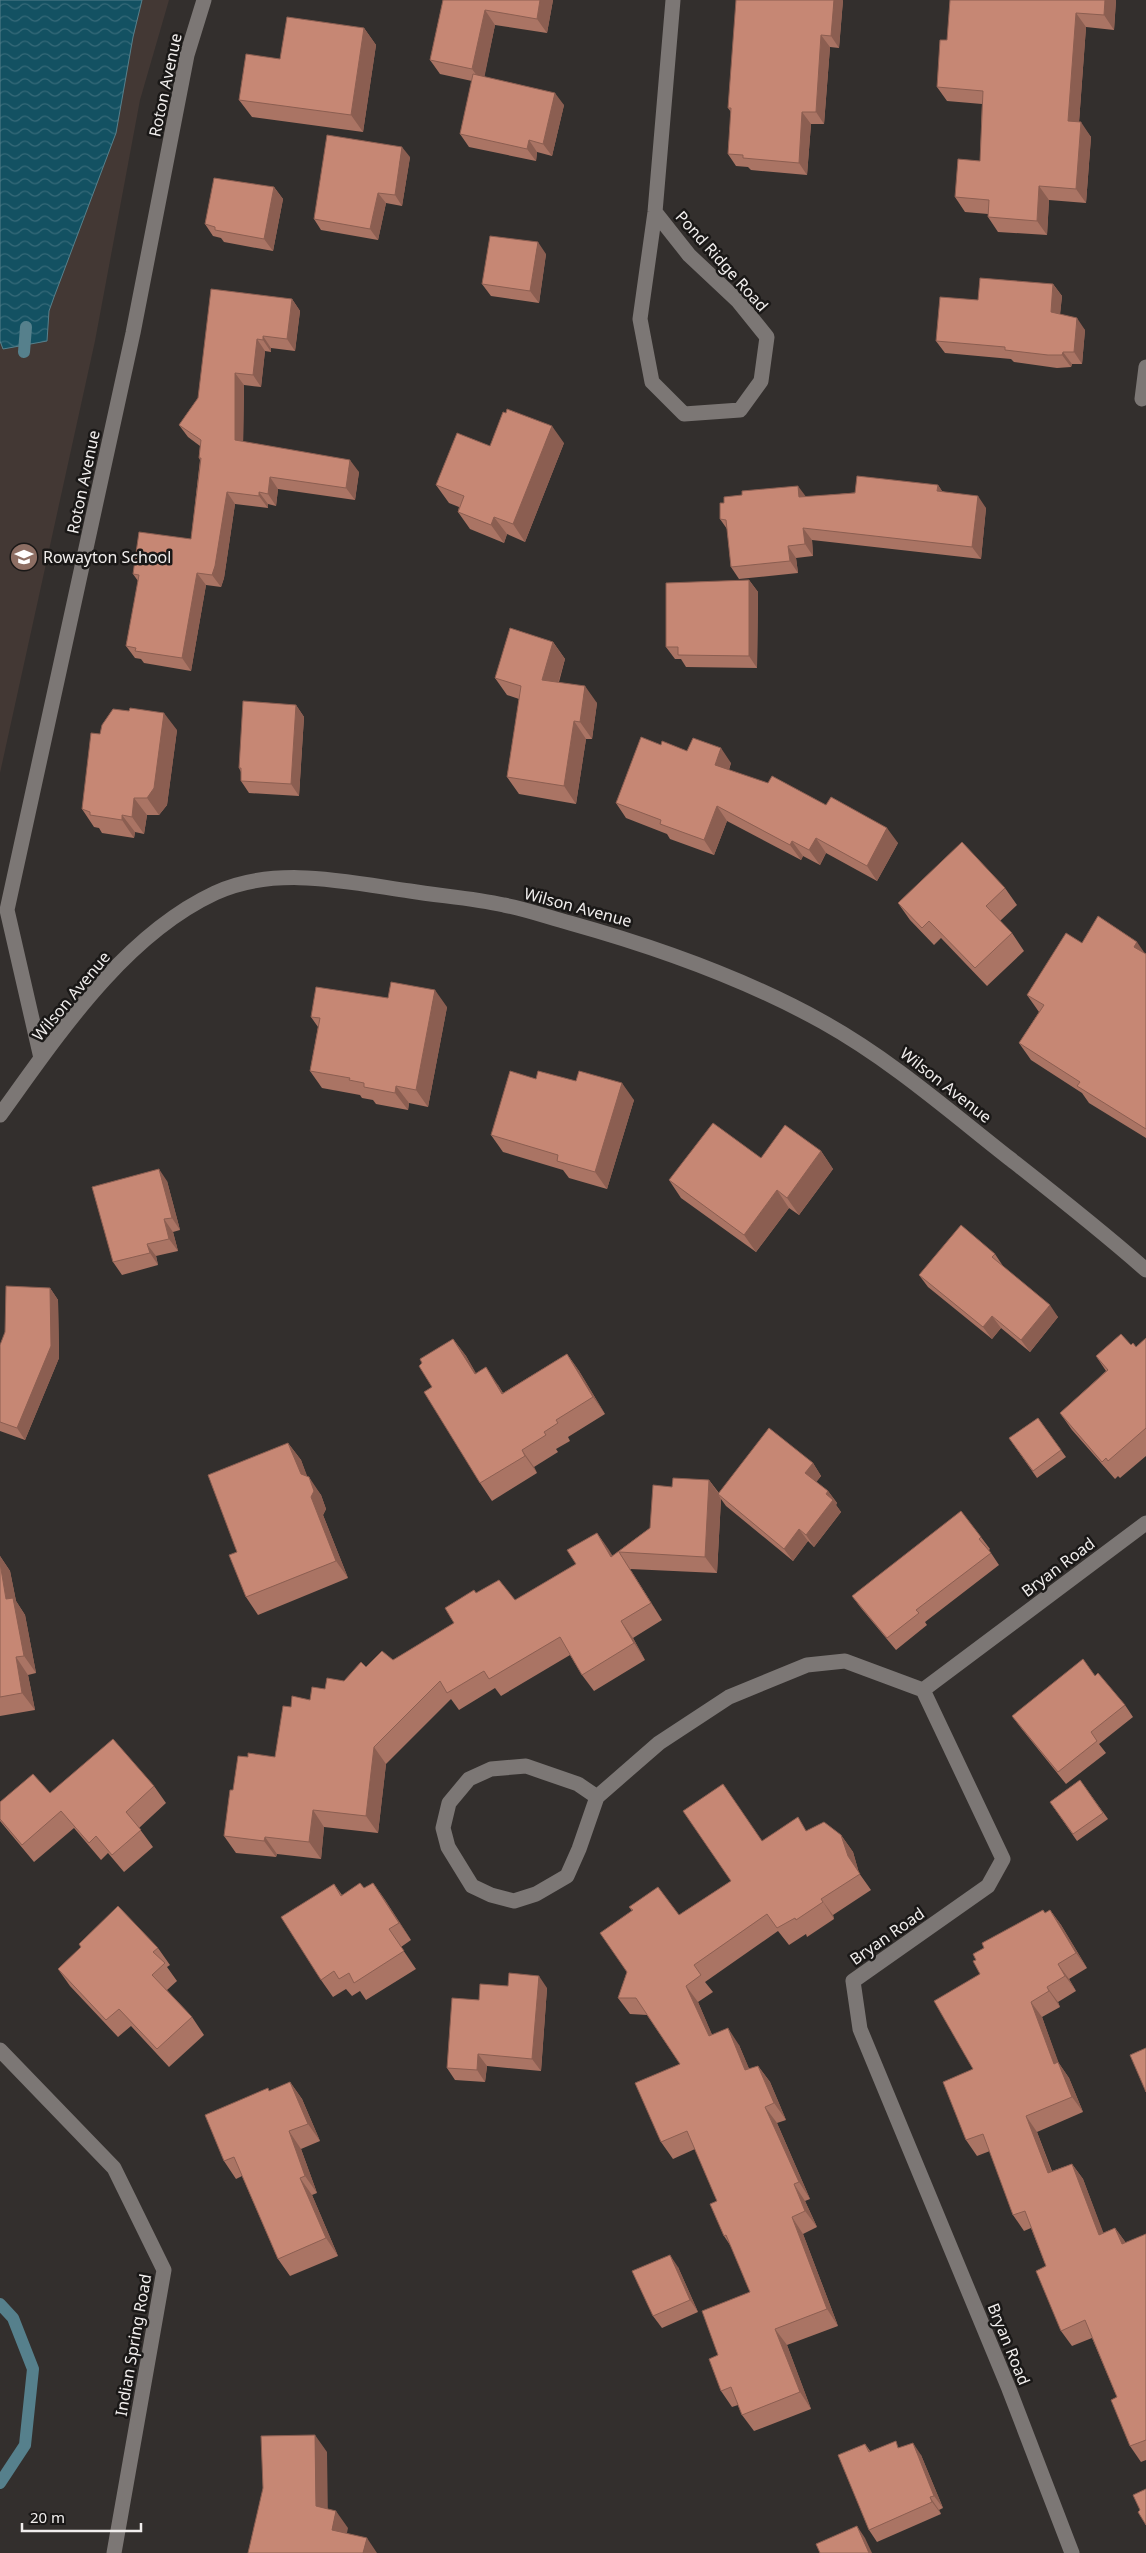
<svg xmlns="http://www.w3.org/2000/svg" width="1146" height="2553" font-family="'Noto Sans',sans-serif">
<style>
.built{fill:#433834}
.water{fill:url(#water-waves);stroke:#56808c}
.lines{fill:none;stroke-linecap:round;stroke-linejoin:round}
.stream{stroke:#56808c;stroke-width:12}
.street{stroke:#7c7775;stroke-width:15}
.wall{fill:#aa7464}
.shaded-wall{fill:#8b5e51}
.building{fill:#c68774;stroke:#8b5e51}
.labels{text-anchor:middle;stroke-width:5;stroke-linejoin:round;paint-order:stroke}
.street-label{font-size:16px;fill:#f1eeed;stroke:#1a1817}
.poi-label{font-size:16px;fill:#f1eeed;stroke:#1a1817;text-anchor:start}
</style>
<defs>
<pattern id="water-waves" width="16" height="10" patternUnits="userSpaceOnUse" patternTransform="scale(1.25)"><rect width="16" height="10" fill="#135162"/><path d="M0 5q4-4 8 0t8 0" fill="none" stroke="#366a79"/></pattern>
</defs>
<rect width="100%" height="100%" fill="#332f2d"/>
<!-- built -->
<path class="built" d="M0,0H169L140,100L95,341L0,773Z"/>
<!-- water -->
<path class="water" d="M0,0H142L133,37L116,133L54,297L49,311L47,341L3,349L0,341Z"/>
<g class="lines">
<!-- stream -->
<path class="stream" d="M24,352L26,327
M0,2304L13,2318L33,2369L25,2445L0,2483"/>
<!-- street -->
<path class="street" d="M655,212L689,255L738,301L767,337L761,381L740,410L684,414L652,382L640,319L655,212L673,0
M1142,399L1146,367
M41,1058L7,910L133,333L187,55L204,0
M0,1115C58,1035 123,936 215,893C275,865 348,882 410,891C441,896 473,898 504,905C526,909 548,917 570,923C656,947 744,978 823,1022C891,1060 948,1110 1009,1158C1056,1195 1102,1231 1146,1270
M923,1690L1003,1859L988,1886L853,1981L860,2029L1009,2389L1072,2553
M923,1690L1146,1523
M597,1797L578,1784L526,1766L491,1769L469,1779L449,1803L443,1828L448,1847L472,1886L491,1895L514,1901L536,1894L567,1876L579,1849L597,1797L659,1743L729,1697L807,1665L845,1661L923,1690
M0,2050L114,2168L164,2270L114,2553"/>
</g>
<!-- wall -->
<path class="wall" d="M443,0H553L547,33L495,25L484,77L564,105L552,156L537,152L536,161L469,147L460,134L472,81L440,74L430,60Z
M843,0L839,48L830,47L824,124H811L807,175L751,170L748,167L736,166L728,154L731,112L728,108Z
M1116,0L1114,30L1086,27L1079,122L1091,137L1086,203L1049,200L1047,235L998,232L988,217V214L965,212L955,197L980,161L982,104L947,101L937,87L947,40Z
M364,28L376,45L363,132L252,117L239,100L280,59Z
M410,157L402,206L386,203L378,240L321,230L314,219Z
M274,187L283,199L273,251L224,242L221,238L213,236L205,224Z
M546,254L539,303L491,296L482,284Z
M1053,284L1062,296L1060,314L1085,330L1082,364H1072L1071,367L1057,368L1014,362L1011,359L945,353L936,341L978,300Z
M292,299L300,311L295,351L271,348V352L265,351L261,387L244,385L243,442L359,472L355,500L278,489L276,506L268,504V508L235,504L224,578L221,587L206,585L191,671L144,663L141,659L135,658L126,646L138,581L133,574L191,539L200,460L199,458L200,446L188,437L179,425L198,398Z
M564,443L525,542L507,534L504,543L470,529L458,512L459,507L449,503L436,485L490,446Z
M938,485L942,491L986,508L981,559L812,540L813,556L796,558L798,573L739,579L731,567L727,529L720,519L806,497Z
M749,580L758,592L757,668L686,667L681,659H675L666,647Z
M553,642L565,659L559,682L597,703L592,739H586L576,804L519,794L507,777L519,699L507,695L495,678Z
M296,705L304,717L299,796L249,793L241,781V772L239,768Z
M177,730L167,805L159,815H147L144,834L135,832L134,838L102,833L99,828L94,827L82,809Z
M661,745L687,751L731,763L729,770L898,843L877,881L826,853L820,865L803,856L801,860L727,821L714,855L670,839L667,834L626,818L616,803Z
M1005,888L1017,905L1000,921L1012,933L1024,951L987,986L941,938L934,945L910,920L898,903Z
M1082,943L1144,953L1146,954V1138L1089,1103L1082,1093L1031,1060L1019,1043L1039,1012L1027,995Z
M447,1007L428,1107L409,1103L408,1110L376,1104L373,1100L362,1098L360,1095L322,1088L310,1071L318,1027L311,1017Z
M536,1079L634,1100L607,1189L569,1178L563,1170L503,1152L491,1135Z
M821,1151L833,1169L799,1215L789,1208L756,1252L681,1198L669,1180L761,1158Z
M167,1181L180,1230L173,1232L178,1251L156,1256L158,1265L122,1275L113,1262Z
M995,1254L1003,1266L1058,1317L1030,1352L1001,1328L992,1339L928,1287L919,1275Z
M50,1288L58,1300L59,1358L25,1440L0,1431V1345Z
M1146,1338V1456L1120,1478L1118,1476L1115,1479L1072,1430L1060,1413L1106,1371L1096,1356L1131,1345L1136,1347Z
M453,1339L466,1356L476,1374L498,1385L503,1393L567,1354L579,1371L605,1414L568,1437L570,1441L556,1449L558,1452L534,1467L537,1473L492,1501L480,1483L432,1387Z
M1038,1418L1066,1457L1037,1478L1009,1438Z
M288,1443L301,1460L307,1477L321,1495L326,1509L323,1515L348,1578L258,1615L246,1597L237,1552Z
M813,1463L821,1476L816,1482L828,1491L837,1503L836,1505L841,1512L814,1547L808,1541L793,1561L726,1506L721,1499L717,1573L630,1569L662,1620L633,1638L645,1660L594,1691L582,1675L570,1655L501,1696L495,1688L459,1710L451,1699L386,1764L378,1833L324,1827L321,1859L277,1854L276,1857L236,1853L224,1836L233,1790L248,1757H275L291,1707L310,1700L325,1689L344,1681L366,1667L393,1660L454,1623L476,1593L515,1600L576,1564L597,1533L612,1556L650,1528L672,1487L709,1480L719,1493Z
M981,1537L990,1549L989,1550L999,1565L925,1622L927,1625L896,1650L861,1608L852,1596Z
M0,1556L10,1571L16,1601L25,1615L36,1673L28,1675L35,1710L0,1716Z
M1095,1676L1125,1705L1133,1717L1099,1744L1106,1753L1066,1784L1021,1728L1012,1716Z
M1080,1780L1108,1819L1077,1841L1050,1802Z
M154,1786L166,1803L139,1828L153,1847L124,1872L108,1853L101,1860L74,1828L34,1862L0,1821V1802L50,1793Z
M807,1831L841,1835L853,1852L859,1873L871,1890L833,1915L834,1919L807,1937L806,1934L789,1945L778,1931L705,1982L713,1992L698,2002L712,2035L739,2045L749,2069L758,2066L770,2082L786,2120L777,2123L810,2199L805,2201L817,2227L803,2234L838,2326L787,2345L811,2409L754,2431L742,2415L738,2405L732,2407L721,2391L718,2355L750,2292L732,2248L724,2236L717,2201L695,2149L673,2159L661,2142L680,2064L647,2015L630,2014L618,1998L627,1972L632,1911L629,1907L679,1915L731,1881L762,1841Z
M373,1883L385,1900L411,1940L401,1947L416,1969L366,2000L360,1991L352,1996L346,1989L333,1997L321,1980L334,1884L342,1895L364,1888Z
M1050,1910L1061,1925L1087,1968L1069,1979L1076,1991L1058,2002L1060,2007L1042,2017L1058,2062L1069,2078L1083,2112L1037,2132L1052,2171L1072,2164L1083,2179L1103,2233L1115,2228L1126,2243L1146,2234V2460L1141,2462L1130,2446L1117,2397L1092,2338L1072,2346L1061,2331L1046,2266L1031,2228L1024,2231L1013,2215L990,2151L977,2156L966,2140L973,2069L980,1974L1045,1913Z
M79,1944L158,1948L170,1965L167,1967L177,1981L167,1990L192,2017L204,2035L169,2067L131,2026L118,2037L70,1986L58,1969L81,1947Z
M508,1986L547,1988L541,2071L487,2066L485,2082L455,2080L447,2068L479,2000Z
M290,2082L302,2099L320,2141L301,2149L317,2193L312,2195L338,2256L290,2276L278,2259L242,2176L236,2179L224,2161L270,2091Z
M678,2267L698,2312L662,2328L653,2316Z
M865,2444L871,2452L900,2447L921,2455L943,2508L939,2510L941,2514L877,2542L869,2530Z"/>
<!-- shaded-wall -->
<path class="shaded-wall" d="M540,0H553L547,33L537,19Z
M834,0H843L839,48L831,36Z
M1105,0H1116L1114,30L1104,15Z
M485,10L495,25L483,84L472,69Z
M1076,13L1086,27L1078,136L1068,121Z
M364,28L376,45L363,132L351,115Z
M821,35L830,47L824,124L816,112Z
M555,93L564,105L552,156L543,144Z
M802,112L811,124L807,175L799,163Z
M1081,122L1091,137L1086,203L1076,189Z
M529,140L537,152L536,161L527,149Z
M402,147L410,157L402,206L395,195Z
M1039,186L1049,200L1047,235L1037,221Z
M274,187L283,199L273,251L264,239Z
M378,193L386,203L378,240L370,229Z
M538,242L546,254L539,303L530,291Z
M1053,284L1062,296L1059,324L1051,312Z
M292,299L300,311L295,351L287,339Z
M1077,318L1085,330L1082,364L1074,352Z
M263,336L271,348V352L263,340Z
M257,339L265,351L261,387L253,375Z
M1063,352L1072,364L1071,367L1062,355Z
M235,373L244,385L243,452L235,440Z
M552,426L564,443L525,542L513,524Z
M350,460L359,472L355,500L346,488Z
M270,477L278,489L276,506L268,494Z
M938,485L946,497L937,491Z
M798,486L807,498L799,497Z
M227,492L235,504L224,578L221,587L212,575Z
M259,492L268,504V508L259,496Z
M978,496L986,508L981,559L972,547Z
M494,517L507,534L504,543L491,525Z
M803,528L812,540L813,556L805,544Z
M788,546L796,558L798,573L790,561Z
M197,573L206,585L191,671L182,658Z
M749,580L758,592L757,668L749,656Z
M553,642L565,659L554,697L542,680Z
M585,686L597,703L592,739L580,722Z
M296,705L304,717L299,796L291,784Z
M164,713L177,730L167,805L159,815L147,798Z
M574,721L586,739L576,804L564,786Z
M721,748L731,763L725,780L715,765Z
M134,798L147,815L144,834L132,817Z
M717,806L727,821L714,855L704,840Z
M122,815L135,832L134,838L122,820Z
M887,828L898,843L877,881L867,866Z
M816,838L826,853L820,865L809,850Z
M792,841L803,856L801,860L790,845Z
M1137,942L1146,955L1134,947Z
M435,990L447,1007L428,1107L416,1090Z
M622,1083L634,1100L607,1189L595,1172Z
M396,1086L409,1103L408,1110L395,1093Z
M821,1151L833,1169L799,1215L787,1198Z
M159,1169L167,1181L180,1230L172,1218Z
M777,1190L789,1208L756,1252L744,1235Z
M164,1219L173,1232L178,1251L169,1239Z
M147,1244L156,1256L158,1265L150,1253Z
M50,1288L58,1300L59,1358L25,1440L17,1428Z
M1050,1305L1058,1317L1030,1352L1021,1340Z
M992,1316L1001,1328L992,1339L983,1327Z
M453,1339L466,1356L487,1392L475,1374Z
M567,1354L579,1371L605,1414L593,1397Z
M486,1367L498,1385L514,1411L502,1394Z
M288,1443L301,1460L313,1491L301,1474Z
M522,1450L534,1467L537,1473L525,1456Z
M813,1463L821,1476L814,1485L805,1473Z
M309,1477L321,1495L326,1509L323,1515L348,1578L336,1561L311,1497Z
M709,1480L721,1497L718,1494L721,1499L717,1573L705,1557Z
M828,1491L837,1503L836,1505L841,1512L814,1547L806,1535Z
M799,1529L808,1541L793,1561L784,1549Z
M597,1533L609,1550L623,1573L611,1557Z
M619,1552L630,1569L662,1620L651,1603Z
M0,1556L10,1571L16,1601L25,1615L36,1673L24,1656L6,1599L0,1563Z
M621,1621L633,1638L645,1660L634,1643Z
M16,1657L28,1675L35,1710L22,1693Z
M374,1747L386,1764L378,1833L366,1816Z
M313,1810L324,1827L321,1859L309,1842Z
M841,1835L853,1852L859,1873L848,1856Z
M265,1837L277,1854L276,1857L264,1841Z
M373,1883L385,1900L411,1940L399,1923Z
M821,1899L833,1915L834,1919L823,1902Z
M1050,1910L1061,1925L1087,1968L1076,1953Z
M1058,1964L1069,1979L1076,1991L1065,1976Z
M539,1976L547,1988L541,2071L532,2059Z
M686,1986L698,2002L720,2053L709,2036Z
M1047,1987L1058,2002L1060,2007L1049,1991Z
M1031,2002L1042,2017L1065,2080L1054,2064Z
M728,2028L739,2045L757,2087L745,2070Z
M478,2054L487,2066L485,2082L477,2070Z
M1058,2062L1069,2078L1083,2112L1072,2097Z
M758,2066L770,2082L786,2120L774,2103Z
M290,2082L302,2099L320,2141L308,2124Z
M765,2107L777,2123L810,2199L799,2182Z
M1026,2116L1037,2132L1058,2189L1048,2173Z
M289,2131L301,2149L317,2193L305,2176Z
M1072,2164L1083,2179L1110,2250L1099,2235Z
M300,2178L312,2195L338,2256L326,2238Z
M794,2184L805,2201L817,2227L805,2211Z
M792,2217L803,2234L838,2326L827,2309Z
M1115,2228L1126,2243L1122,2244Z
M670,2255L678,2267L698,2312L690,2300Z
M775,2329L787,2345L811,2409L800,2392Z
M315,2435L327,2452L328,2523L316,2506Z
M913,2443L921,2455L943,2508L934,2496Z
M930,2497L939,2510L941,2514L932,2502Z
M336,2511L348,2528L344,2548L332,2530Z
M857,2526L865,2538L872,2553H869Z
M367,2538L377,2553H363Z"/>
<!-- building -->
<path class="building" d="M443,0H540L537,19L485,10L472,69L430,60Z
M736,0H834L831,36L821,35L816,112H802L799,163L743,158V155L728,154L731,108H728Z
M950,0H1105L1104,15L1076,13L1068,121L1081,122L1076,189L1039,186L1037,221L988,217L989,200L955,197L958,159L980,161L983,91L937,87L940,40H947Z
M287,17L364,28L351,115L239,100L246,54L280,59Z
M473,74L555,93L543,144L529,140L527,149L460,134Z
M327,135L402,147L395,195L378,193L370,229L314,219Z
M214,178L274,187L264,239L215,230V227L205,224Z
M490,236L538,242L530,291L482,284Z
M980,278L1053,284L1051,312L1077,318L1074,352H1063L1062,355H1048L1005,350V347L936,341L940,297L978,300Z
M211,289L292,299L287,339L263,336V340L257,339L253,375L235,373V440L350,460L346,488L270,477L268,494L259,492V496L227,492L215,566L212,575L197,573L182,658L135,651L136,648L126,646L139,575L133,574L139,532L191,539L201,458H199L201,440L179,425L198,398Z
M507,409L552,426L513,524L494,517L491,525L458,512L464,496L436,485L457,433L490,446L503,412L506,413Z
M857,476L938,485L937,491L978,496L972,547L803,528L805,544L788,546L790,561L731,567L726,520L720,519V503H724V497L742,495V491L798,486L799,497L855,493Z
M749,580V656L678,655V647H666V583Z
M510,628L553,642L542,680L585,686L580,722L574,721L564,786L507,777L521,686L495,678Z
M243,701L296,705L291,784L241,781V768H239Z
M130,708L164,713L154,788L147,798H134L132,817L122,815V820L90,815V812L82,809L91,733L100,734L102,725L113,709L129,711Z
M641,737L661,745L662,741L687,751L693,738L721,748L715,765L768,783L772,776L826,805L831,797L887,828L867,866L816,838L809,850L792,841L790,845L717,806L704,840L660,824L661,820L616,803Z
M962,842L1005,888L986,906L1012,933L975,968L929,921L922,928L898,903Z
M1098,916L1137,942L1134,947L1146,954V1129L1077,1086L1080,1082L1019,1043L1044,1005L1027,995L1066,933L1082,943Z
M391,982L435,990L416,1090L396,1086L395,1093L364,1087V1083L349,1080L350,1078L310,1071L320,1018L311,1017L316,987L388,998Z
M510,1071L536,1079L538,1071L576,1081L579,1071L622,1083L595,1172L557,1161L558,1155L491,1135Z
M713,1123L761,1158L785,1125L821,1151L787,1198L777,1190L744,1235L669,1180Z
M159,1169L172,1218L164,1219L169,1239L147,1244L150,1253L113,1262L92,1187Z
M961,1225L995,1254L992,1257L1050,1305L1021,1340L992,1316L983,1327L919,1275Z
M6,1286L50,1288L51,1346L17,1428L0,1422V1345L5,1332Z
M1121,1334L1131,1345L1133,1343L1136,1347L1146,1338V1428L1108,1461L1106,1458L1102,1462L1060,1413L1108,1370L1096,1356Z
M453,1339L475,1374L486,1367L502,1394L567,1354L593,1397L556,1420L558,1423L544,1432L546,1435L522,1450L525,1456L480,1483L424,1392L432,1387L419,1366L422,1363L420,1359Z
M1038,1418L1061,1450L1033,1471L1009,1438Z
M769,1428L813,1463L805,1473L828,1491L826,1494L833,1500L806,1535L799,1529L784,1549L718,1494Z
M288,1443L301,1474L309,1477L314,1491L311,1497L336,1561L246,1597L229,1555L237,1552L208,1475Z
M673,1478L709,1480L705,1557L619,1552L651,1603L621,1621L634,1643L582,1675L560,1637L489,1679L484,1671L447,1693L440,1681L374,1747L366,1816L313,1810L309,1842L265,1837L264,1841L224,1836L230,1790H233L238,1756L248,1757V1753L275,1757L283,1706L291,1707L292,1696L310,1700L312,1687L325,1689L327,1678L344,1681L361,1662L366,1667L382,1651L393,1660L454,1623L445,1608L474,1590L476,1593L499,1580L515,1600L576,1564L567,1550L597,1533L611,1557L650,1528L653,1485L672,1487Z
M961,1511L981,1537L979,1539L991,1553L916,1610L919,1613L887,1638L852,1596Z
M0,1563L6,1599L13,1598L24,1656L16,1657L22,1693L0,1697Z
M1083,1659L1095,1676L1098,1673L1125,1705L1091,1732L1097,1741L1058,1772L1012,1716Z
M113,1739L154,1786L126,1812L141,1830L112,1855L96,1836L89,1843L61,1811L22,1845L0,1819V1802L33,1774L50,1793Z
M1080,1780L1103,1813L1073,1834L1050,1802Z
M723,1784L762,1841L798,1817L806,1831L824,1822L841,1835L848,1856L860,1874L821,1899L823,1902L796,1920L795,1918L777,1928L767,1914L694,1965L701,1975L686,1986L709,2036L728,2028L745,2070L758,2066L774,2103L765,2107L799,2182L794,2184L805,2211L792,2217L827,2309L775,2329L800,2392L742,2415L731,2387L721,2391L709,2359L718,2355L702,2311L750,2292L726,2235L724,2236L710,2204L717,2201L687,2131L661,2142L635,2083L680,2064L636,1998H618L627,1972L600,1933L633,1910L629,1907L658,1887L679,1915L731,1881L683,1811Z
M360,1883L364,1888L373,1883L399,1923L389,1929L404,1951L354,1983L349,1973L339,1979L334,1971L321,1980L281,1917L334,1884L341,1896Z
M118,1906L158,1948L153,1952L165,1963L152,1975L192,2017L157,2049L119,2009L106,2020L58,1969L81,1947L79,1944Z
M1043,1910L1045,1913L1050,1910L1076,1953L1058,1964L1065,1976L1047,1987L1049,1991L1031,2002L1054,2064L1058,2062L1072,2097L1026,2116L1048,2173L1072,2164L1099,2235L1115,2228L1122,2244L1146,2234V2440L1130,2446L1111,2400L1117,2397L1085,2320L1061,2331L1036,2271L1046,2266L1025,2211L1013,2215L983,2134L966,2140L943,2082L973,2069L934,2001L980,1974L973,1961L976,1960L973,1954L984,1948L982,1943Z
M509,1973L539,1976L532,2059L478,2054L477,2070L447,2068L452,1998L479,2000L480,1984L508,1986Z
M1146,2048V2092L1130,2055Z
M290,2082L308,2124L289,2131L305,2176L300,2178L326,2238L278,2259L234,2157L224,2161L205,2115L268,2088L269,2091Z
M670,2255L690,2300L653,2316L632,2271Z
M315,2435L316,2506L336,2511L332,2530L367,2538L363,2553H248L263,2488L261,2436Z
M896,2441L898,2448L913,2443L934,2496L930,2497L932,2502L869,2530L838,2455L865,2444L869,2452Z
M1146,2489V2525L1138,2512L1140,2510L1133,2495Z
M857,2526L869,2553H820L816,2544Z"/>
<!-- icons -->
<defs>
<symbol id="school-disc" viewBox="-11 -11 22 22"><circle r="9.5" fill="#8d6e63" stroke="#1a1817"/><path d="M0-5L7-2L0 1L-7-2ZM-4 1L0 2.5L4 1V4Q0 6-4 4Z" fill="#fff"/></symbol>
</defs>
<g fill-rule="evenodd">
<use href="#school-disc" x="8" y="541" width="32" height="32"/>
</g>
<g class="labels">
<!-- street labels -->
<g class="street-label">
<text transform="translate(165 85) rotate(-78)" y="6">Roton Avenue</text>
<text transform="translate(722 261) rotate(48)" y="6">Pond Ridge Road</text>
<text transform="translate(83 482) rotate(-78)" y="6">Roton Avenue</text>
<text transform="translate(578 907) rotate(15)" y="6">Wilson Avenue</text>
<text transform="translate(71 996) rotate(-50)" y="6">Wilson Avenue</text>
<text transform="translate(946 1085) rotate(38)" y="6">Wilson Avenue</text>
<text transform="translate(1058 1567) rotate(-37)" y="6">Bryan Road</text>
<text transform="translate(887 1936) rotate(-35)" y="6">Bryan Road</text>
<text transform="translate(1009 2344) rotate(68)" y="6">Bryan Road</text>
<text transform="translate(133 2345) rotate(-80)" y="6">Indian Spring Road</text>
</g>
<!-- poi labels -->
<g class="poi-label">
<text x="43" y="563">Rowayton School</text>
</g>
</g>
<!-- scale -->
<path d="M22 2523v8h119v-8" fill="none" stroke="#f1eeed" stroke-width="2.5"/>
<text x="30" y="2523" font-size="15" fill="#f1eeed" stroke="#1a1817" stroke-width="4" paint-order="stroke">20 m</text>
</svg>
